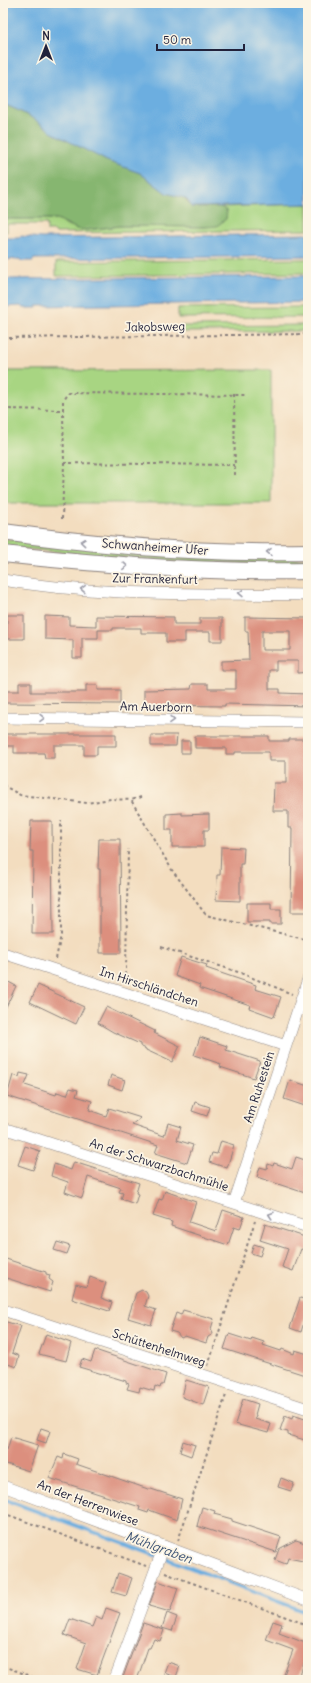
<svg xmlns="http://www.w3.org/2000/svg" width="311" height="1683" font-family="Delius,sans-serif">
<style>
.green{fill:#a8d582;stroke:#657c5e}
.forest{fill:#86b670;stroke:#546c56}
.water{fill:#6caee0;stroke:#47688e}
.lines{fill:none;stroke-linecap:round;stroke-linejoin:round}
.stream{stroke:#6caee0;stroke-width:3.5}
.building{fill:#dc8f7e;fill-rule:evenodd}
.street-casing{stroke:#8a807d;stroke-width:12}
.secondary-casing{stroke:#8a807d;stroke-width:18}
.path{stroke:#8a807d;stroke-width:2;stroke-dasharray:3 3;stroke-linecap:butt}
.street{stroke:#fff;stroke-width:11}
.secondary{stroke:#fff;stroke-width:16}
.oneway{stroke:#9c9ca7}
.labels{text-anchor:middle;stroke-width:3.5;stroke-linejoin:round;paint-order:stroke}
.street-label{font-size:12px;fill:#22223b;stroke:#fcf5e5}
.water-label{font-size:13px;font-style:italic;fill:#3c5375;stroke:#fcf5e5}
</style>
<rect width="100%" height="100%" fill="#fcf5e5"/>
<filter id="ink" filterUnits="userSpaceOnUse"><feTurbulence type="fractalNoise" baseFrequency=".025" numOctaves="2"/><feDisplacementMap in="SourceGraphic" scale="8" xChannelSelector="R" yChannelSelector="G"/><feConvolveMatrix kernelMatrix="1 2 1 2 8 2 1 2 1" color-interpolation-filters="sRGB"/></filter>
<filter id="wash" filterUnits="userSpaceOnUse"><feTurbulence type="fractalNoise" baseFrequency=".012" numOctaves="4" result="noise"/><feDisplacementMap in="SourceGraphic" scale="16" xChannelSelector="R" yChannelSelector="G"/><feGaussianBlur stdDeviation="0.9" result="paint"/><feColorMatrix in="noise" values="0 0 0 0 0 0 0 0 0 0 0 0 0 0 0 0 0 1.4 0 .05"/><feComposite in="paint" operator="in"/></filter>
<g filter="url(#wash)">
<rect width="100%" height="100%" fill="#f3ddbf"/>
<!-- green -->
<path class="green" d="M308,204V230L56,233L55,231H47V224H7V232H3V221L7,219H57L67,225L86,230L120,226L206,227L226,211L221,207Z
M308,259V273L56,276V262Z
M308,307V317L178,318V308Z
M308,325V331L178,332V326Z
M271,370V503H3V371Z
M3,539L308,559V564L176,562L3,547Z"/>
<!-- forest -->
<path class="forest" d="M3,104C18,110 40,120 51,132L107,161L140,173L166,193L185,198L191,207H221L227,211L226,219L217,226L206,227L120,226L86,230L77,229L57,219H7L3,221Z"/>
<!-- water -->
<path class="water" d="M3,3H308V204L191,207L189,202L185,198L166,193L140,173L107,161L51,132C39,120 19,110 3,104Z
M308,234V256L34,259L33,261H21L20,259L3,260V238H19L20,236L42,238Z
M308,276V302L37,306V308H23L21,306L3,307V279Z"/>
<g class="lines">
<!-- stream -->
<path class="stream" d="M3,1499L165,1558L308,1613"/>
</g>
<g id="blocks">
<!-- building -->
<path class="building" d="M7,615H24V639H7Z
M45,616L69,617V625L96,626V616L174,617V624H200V618H222V641H210V632H185V642H166V633H141V628H113V630H98V638H82V658H73V640L45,639Z
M245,617L308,618V672L298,673V661H276V670H269V689H280V693L308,694V706L225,704V706L144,705V690L191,689L192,684H208V689H236V670H221V661L249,660L248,631H245ZM262,631H290V650H262Z
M19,683H31V692H86V685H98V690H120V704L3,703V691H19Z
M3,734H116V746H97V755H84V745H54V758H45L44,753H14V746H3Z
M151,735H177L176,746H151Z
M195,736H269V741H289V739H308V912H291L292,828H288V811H273L274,783H286V761H269V752H235V754H226V748H195Z
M181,741H190V753H181Z
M182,813V815L209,814V830H204V847H172V830H166V814Z
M31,821H52L53,934H32L33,851H30Z
M99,839H120L121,953H100V869H98Z
M221,847L244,848L243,864H240V901L216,900L217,875H220Z
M247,903H271V909H281V924H270V922H247Z
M181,957L207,965L206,968L256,985L255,989L281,997L274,1017L249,1008L250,1005L199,988L200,985L175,976Z
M3,979L16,986L3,1013Z
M38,985L84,1007L76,1024L30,1002Z
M106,1007L155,1031L154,1033L180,1046L172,1062L146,1050V1049L140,1046V1044L113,1032L98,1023Z
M200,1037L227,1046L226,1050L260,1061L254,1078L220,1067L221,1064L194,1055Z
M20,1073L29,1075L25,1085L56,1095L57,1092L67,1095L70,1088L78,1090L76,1096L92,1101L89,1110L106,1116L109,1108L141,1118L132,1125L164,1136L168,1123L181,1127L177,1140L193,1145L187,1163L155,1153L158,1145L7,1096L13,1075L19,1077Z
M111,1075L125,1080L122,1090L108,1085Z
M290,1080L308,1086V1107L284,1099Z
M195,1102L210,1107L207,1116L192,1111Z
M221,1141L234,1145L227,1168L209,1162L212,1153L217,1154Z
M25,1146L40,1151L33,1170L18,1165Z
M296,1157L308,1161V1194L257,1177L260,1167L267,1169L268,1164L273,1166L274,1163L292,1169Z
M74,1162L139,1183L136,1193L138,1194L135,1204L121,1199L123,1193L119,1192L121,1188L88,1177L82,1198L65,1192L68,1182L51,1176L54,1164L71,1170Z
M165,1191L196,1202L189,1222L216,1231L223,1210L244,1217L240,1229L234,1227L228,1245L171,1226L172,1222L153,1216L159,1199L162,1200Z
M265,1224L308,1238V1251L301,1249L293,1271L282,1267L288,1249L260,1240Z
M57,1242L70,1246L67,1254L54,1250Z
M254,1244L263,1247L260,1256L251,1253Z
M3,1258L46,1272V1274L50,1275L49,1279L53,1282L50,1292L3,1277Z
M90,1277L106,1283L101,1298L112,1302L109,1311L72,1299L76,1284L87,1287Z
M142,1290L146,1292L148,1296L145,1306L156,1310L151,1325L128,1318L136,1293Z
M300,1298L308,1300V1309L301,1332L290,1328Z
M183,1310L214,1319L211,1329L213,1334L208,1337L206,1343L185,1336L181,1338L177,1333L170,1331L176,1313L181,1315Z
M3,1321L21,1326L12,1353L19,1356L16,1367L8,1364L5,1374H3Z
M46,1334L71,1343L66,1361L39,1354Z
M229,1334L251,1341L252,1338L264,1342L263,1345L281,1351L282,1349L294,1354L295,1350L308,1354V1376L224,1349Z
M95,1350L166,1374L163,1385H161L160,1388L155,1386L154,1391L140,1387L139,1392L127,1389L129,1384L126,1383V1381L79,1367L82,1359L91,1362Z
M186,1380L209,1387L203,1405L182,1397Z
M243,1399L258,1404L255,1415H256L255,1419L271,1424L268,1433L235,1424Z
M293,1415L308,1420V1441L288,1435V1432L280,1430L285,1416L292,1419Z
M41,1428L50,1431L46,1443L37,1440Z
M11,1437L38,1445L29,1471L3,1463V1448L7,1450Z
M183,1441L195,1445L191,1456L180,1452Z
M64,1454L78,1459L76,1464L148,1489H151L182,1499L177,1520L149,1510L148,1513L139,1510L140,1507L49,1478L58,1457L63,1459Z
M281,1478L294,1483L291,1491L278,1487Z
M202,1507L215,1511L214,1514L232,1519V1521L281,1537L276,1552L197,1526Z
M296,1540L308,1544V1562L288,1558L286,1564L275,1560L279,1549Z
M118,1573L132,1578L126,1596L112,1592Z
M158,1581L178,1588L170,1612L149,1606Z
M106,1608L120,1613L97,1675L77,1669L86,1643L64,1635L70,1619L92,1627L96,1617L102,1620Z
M167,1613L177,1617L172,1631L162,1628Z
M273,1621L282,1624L279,1633L308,1644V1652L298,1680H282L293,1650L266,1640Z
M143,1623L164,1630L160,1641L154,1639L150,1648H148L137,1680H122Z
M168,1662L180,1666L176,1677L164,1673Z"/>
</g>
</g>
<g filter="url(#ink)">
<use href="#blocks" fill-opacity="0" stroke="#8a807d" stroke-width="1"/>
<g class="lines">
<defs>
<path id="street" d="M3,580C102,597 208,593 308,595
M3,718L308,722
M3,953L286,1046
M3,1128L308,1227
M234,1203L308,979
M3,1310L308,1409
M3,1486L308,1600
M116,1676L164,1546"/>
<path id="secondary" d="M3,532C104,546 206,554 308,552
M3,554C104,565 206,573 308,571"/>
</defs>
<!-- street casing -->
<use href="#street" class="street-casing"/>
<!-- secondary casing -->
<use href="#secondary" class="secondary-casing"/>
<!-- path -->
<path class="path" d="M3,338L308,334
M234,394L235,478
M3,409L63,410V400L68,393L245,395
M64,463L234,465
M62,519L64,463L63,411
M3,785L20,795L87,803L111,799L131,800
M141,797L131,800L172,870L206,915L308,940
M161,947L238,972L292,994
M56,959L61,935V820
M124,981L126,969L128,849
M208,1366L255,1221
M3,1513L146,1566
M178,1541L226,1395
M165,1573L308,1625
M3,1666L41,1680"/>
<!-- street -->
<use href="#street" class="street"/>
<!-- secondary -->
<use href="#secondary" class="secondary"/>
</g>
<!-- one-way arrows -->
<defs><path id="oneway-chevron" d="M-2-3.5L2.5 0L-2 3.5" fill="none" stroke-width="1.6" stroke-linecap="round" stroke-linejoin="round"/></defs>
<g class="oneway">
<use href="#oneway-chevron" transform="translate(83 542) rotate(-174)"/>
<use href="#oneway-chevron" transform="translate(269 552) rotate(-179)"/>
<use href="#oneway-chevron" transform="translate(125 566) rotate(4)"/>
<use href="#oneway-chevron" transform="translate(83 589) rotate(-176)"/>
<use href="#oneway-chevron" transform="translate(241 593) rotate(-179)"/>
<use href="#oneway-chevron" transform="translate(42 718) rotate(1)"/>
<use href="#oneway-chevron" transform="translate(172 720) rotate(1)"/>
<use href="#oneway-chevron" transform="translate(271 1215) rotate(-162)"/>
</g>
</g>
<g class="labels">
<!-- street labels -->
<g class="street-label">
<text transform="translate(155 327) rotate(-1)" y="4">Jakobsweg</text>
<text transform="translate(155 547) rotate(4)" y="4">Schwanheimer Ufer</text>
<text transform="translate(155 579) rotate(1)" y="4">Zur Frankenfurt</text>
<text transform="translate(156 707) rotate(1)" y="4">Am Auerborn</text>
<text transform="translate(149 987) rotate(18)" y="4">Im Hirschländchen</text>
<text transform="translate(259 1087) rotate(-72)" y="4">Am Ruhestein</text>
<text transform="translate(159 1165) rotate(18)" y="4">An der Schwarzbachmühle</text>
<text transform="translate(159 1348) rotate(18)" y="4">Schüttenhelmweg</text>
<text transform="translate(88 1503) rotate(21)" y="4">An der Herrenwiese</text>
</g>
<!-- water labels -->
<g class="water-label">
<text transform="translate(159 1547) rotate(20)" y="5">Mühlgraben</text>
</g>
</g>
<!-- margin -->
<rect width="311" height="1683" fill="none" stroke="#fcf5e5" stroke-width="16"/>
<!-- north arrow -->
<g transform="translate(46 46)" stroke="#fcf5e5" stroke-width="3" paint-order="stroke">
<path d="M0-3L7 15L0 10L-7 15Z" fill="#22223b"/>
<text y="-6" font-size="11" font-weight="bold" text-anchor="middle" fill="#22223b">N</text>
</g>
<!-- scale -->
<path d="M157 44v6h87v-6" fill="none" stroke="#22223b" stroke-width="2"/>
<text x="163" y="44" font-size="12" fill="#22223b" stroke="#fcf5e5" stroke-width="3" paint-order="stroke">50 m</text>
</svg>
